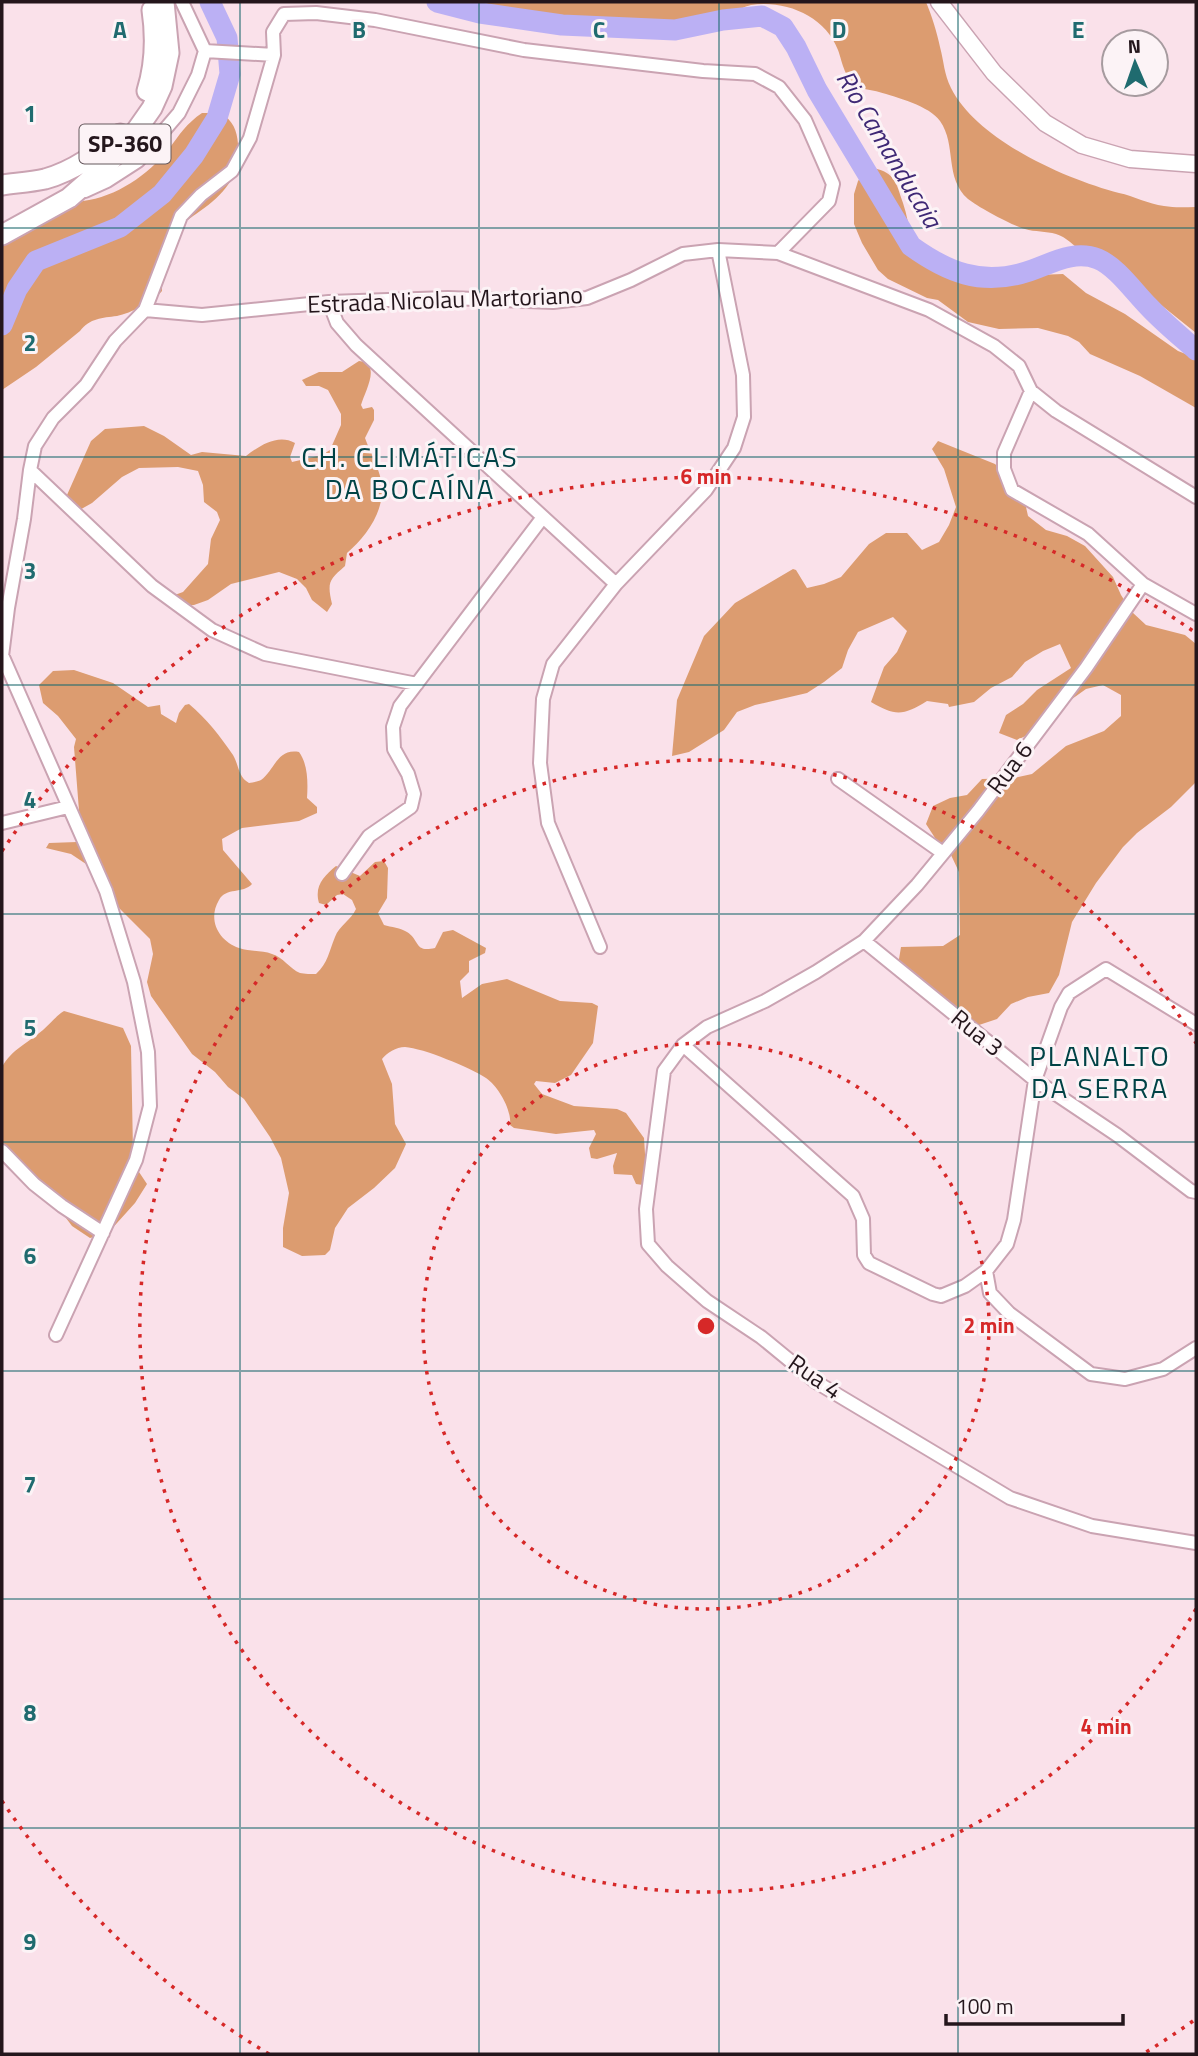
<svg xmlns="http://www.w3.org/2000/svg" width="1198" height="2056" font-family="'Titillium Web',sans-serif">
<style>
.forest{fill:#dc9c70}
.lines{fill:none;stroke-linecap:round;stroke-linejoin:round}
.river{stroke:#bbb0f4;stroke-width:21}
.minor-casing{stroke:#caa3b2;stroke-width:16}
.secondary-casing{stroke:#caa3b2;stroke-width:19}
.primary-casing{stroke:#caa3b2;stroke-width:23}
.minor{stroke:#fff;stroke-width:12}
.secondary{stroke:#fff;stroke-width:16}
.primary{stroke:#fff;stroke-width:19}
.grid{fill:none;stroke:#1f6b6f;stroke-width:2;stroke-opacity:0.55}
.ring{fill:none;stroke:#d62828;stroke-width:3.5;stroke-dasharray:3.5 7}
.labels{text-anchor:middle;stroke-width:6;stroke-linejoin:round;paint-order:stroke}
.shield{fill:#fcf3f6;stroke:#65585d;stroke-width:2}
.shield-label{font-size:23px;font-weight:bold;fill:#24161c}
.street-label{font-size:24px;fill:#24161c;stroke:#fcf3f6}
.water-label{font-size:26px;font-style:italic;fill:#3e2875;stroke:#fcf3f6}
.quarter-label{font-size:28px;letter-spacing:2px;fill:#004346;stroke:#fcf3f6}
.grid-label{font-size:23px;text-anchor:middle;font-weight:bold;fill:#1f6b6f;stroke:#fcf3f6;stroke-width:6;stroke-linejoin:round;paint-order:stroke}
.centre{fill:#d62828;stroke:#fcf3f6;stroke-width:3.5}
.ring-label{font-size:21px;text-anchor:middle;font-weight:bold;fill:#d62828;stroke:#fcf3f6;stroke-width:6;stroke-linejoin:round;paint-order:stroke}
</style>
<rect width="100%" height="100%" fill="#fae1ea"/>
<!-- forest -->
<path class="forest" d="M482,2H926C932,16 937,33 940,47C944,62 944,74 951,88C977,140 1065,179 1119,193C1134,196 1148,204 1164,206C1175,208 1186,207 1196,207V333L1115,268C1105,261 1093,258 1082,251C1073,246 1067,237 1056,234C1046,231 1035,232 1025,229C1013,226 978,207 968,199C944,178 957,145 940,121C930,106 896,97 879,92C872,90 865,90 858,86C844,78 843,64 838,50C825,16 786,0 751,5C737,8 727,20 714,25L607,31L542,14L508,10Z
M202,113H221C233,121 237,130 238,144C242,177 221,197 196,214C182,224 168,231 162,248C158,257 162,280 162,291C153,302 131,313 117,316C102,318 90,318 80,331L36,367L2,390V238L83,201C116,197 148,175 169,149C179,135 187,123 202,113Z
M873,168C896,173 896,183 903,203C907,215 909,227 911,241L933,258L946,263L961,274L977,282L1009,284L1037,275L1063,274L1086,293L1125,314L1178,351L1196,358V408L1140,376L1090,354L1079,342L1068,336L1038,328L999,329L968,322L938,300L927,298L888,279L878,270L862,243L854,224V194L858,181L864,173Z
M359,361C382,363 365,391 361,405L363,409L372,407L374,410V420L365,438C370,452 378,466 381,480C387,508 367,536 347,553L345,566C329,580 327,582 332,604L327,612L312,600L306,588L297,579L279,572L231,584L208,600L194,605L183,606L172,596L183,592L208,564L211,539L220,520L217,512L204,502L203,485L198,471L178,467L139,468L122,477L92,503L76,512L67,495L91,441L105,429L144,426L164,436L191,455L202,452L246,456C259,446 278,433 295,443L290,457L292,462L322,455L330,450L341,425V414L328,390L319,386H306L302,380L319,372H342Z
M938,441L995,464L1013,481L1024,498L1028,516L1046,530L1067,536L1085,546L1113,577L1121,595L1132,612L1146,625L1185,635L1196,644V782L1171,807L1137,833L1123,847L1096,883L1072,922L1059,975L1049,993L1028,997L1011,1004L997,1019L976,1026L898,965L901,947L943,946L960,935L959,872L951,855L937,841L926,824L933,806L950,798L967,795L982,779L1014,778L1032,774L1066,746L1104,731L1121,716V695L1103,685L1086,689L1065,704L1034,732L1017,740L999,733L1006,715L1023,704L1037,690L1071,668L1060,644L1043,651L1025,662L1012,677L991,688L974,702L949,707L948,704L927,701C903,716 895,716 871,702L884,667L897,652L907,631L893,617L858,632L848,650L842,668L824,682L807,693L755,705L737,712L724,730L689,752L672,756L677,700L704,636L735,603L793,569L796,570L807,588L824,584L841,577L869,544L886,533H907L922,550L939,542L949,525L956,507L944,469L932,449Z
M74,670L113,683L148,707L160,705L161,714L176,723L179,713L185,705L189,704C207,719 220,736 233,755C239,765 238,777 249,783C253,782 257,782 261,780C275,770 277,748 299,752C308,764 308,783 307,798L317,807V813L299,821L242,828L222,839L223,850L252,884C243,894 226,887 219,900C207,920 219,941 239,948C250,952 262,950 272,954C283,957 290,969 300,973C304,974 312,974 316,974C328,963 329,951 335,937C339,926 351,920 356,909L352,900L343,894L337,895L326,905L319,903C314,886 324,876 336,866L360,876L375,862L384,861L388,868L387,898L378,913L384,925C391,927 401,928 407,932C420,940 414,953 435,948L443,932L453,930L486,948L485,953L469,961V972L460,981L462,998L482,984L507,979L560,1001L592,1003L598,1006L593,1043L571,1075L555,1083L536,1081L534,1084L542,1094L574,1106L617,1109L626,1113L644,1138L646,1170L643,1185L636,1184L632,1175L614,1174L613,1166L617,1153L597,1159L591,1158L589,1148L596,1134L594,1130L556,1134L514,1128L510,1125C512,1110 498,1086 486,1078C471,1068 423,1048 405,1047C396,1047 387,1053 382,1059L392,1084L395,1124L406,1144L395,1168L374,1188L348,1208L335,1228L330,1250L325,1255L302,1256L283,1247V1228L289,1193L281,1158L270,1137L244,1099L228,1087L215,1072L192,1054L151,996L147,982L153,954L150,939L118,907L86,864L71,854L46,848L49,843L77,842L81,836L74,747L76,739L58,716L43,703L39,685L53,671Z
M64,1011L123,1028L131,1046L133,1151L137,1169L147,1184L135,1203L108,1233L90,1238L72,1226L60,1210L2,1157V1067C12,1049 28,1043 43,1030C51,1023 56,1016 64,1011Z"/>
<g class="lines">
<!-- river -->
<path class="river" d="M437,2L480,13L562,25L675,30L723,20L762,16L783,27L796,47L817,90L911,246C947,272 981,286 1026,272C1049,265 1073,249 1098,259C1117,267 1134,292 1149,307C1163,322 1180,336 1196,350
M2,325L17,289L36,261L120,227L162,194L194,155L217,118L230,74L227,38L210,2"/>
<defs>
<path id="minor" d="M274,55L273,32L284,14L316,13L375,20L524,50L703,71L755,74L779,87L805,120L833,184L829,201L778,253
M85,191L107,181L138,161L179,113L198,75L205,51L182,2
M329,302L337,323L356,345L616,584
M145,310L202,315L329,302L448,298L553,302L587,298L631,280L683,254L718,250L778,253L929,310L994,346L1019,366L1031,391L1056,411L1196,497
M1031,391L1004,453V469L1012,490L1088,534L1143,584L1196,614
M30,470L152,586L212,630L265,654L417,684
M1143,584L1086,668L978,811L917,885L864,941L816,972L765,1001L707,1027L683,1045L664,1071L646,1209L648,1244L667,1266L707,1301L761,1337L816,1382L1010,1498L1092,1526L1196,1543
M2,655L106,891L134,982L148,1052L150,1106L136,1160L56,1335
M2,656L8,608L24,519L30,470L35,446L53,418L86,385L115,341L145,310L181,216L201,195L232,171L250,138L274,55L205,51
M838,779L943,853
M2,823L68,807
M342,874L369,836L411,807L414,794L408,774L394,749L393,727L400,706L543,517
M864,941L1035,1080L1117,1135L1191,1191L1196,1192
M600,947L548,823L540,763L543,699L553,664L616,584L706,490L734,448L744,417L743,375L718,250
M683,1045L853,1196L863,1219L864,1255L869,1263L933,1294L941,1296L965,1286L986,1271L1007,1244L1014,1220L1035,1080L1061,1007L1069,993L1106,969L1196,1024
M2,1151L34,1184L62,1206L103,1233
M986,1271L990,1293L1009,1313L1091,1374L1125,1379L1163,1369L1196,1348"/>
<path id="secondary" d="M939,2L994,73L1045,123L1082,145L1130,159L1196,164"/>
<path id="primary" d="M147,91C155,65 156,37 152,10
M2,185C16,183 31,182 45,179C74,171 98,153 120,134
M2,235L69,198L109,163L131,138L152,108L162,86L169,53L164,2"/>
</defs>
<!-- minor casing -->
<use href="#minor" class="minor-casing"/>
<!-- secondary casing -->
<use href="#secondary" class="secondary-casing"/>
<!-- primary casing -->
<use href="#primary" class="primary-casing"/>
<!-- minor -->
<use href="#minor" class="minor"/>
<!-- secondary -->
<use href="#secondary" class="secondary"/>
<!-- primary -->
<use href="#primary" class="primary"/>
</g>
<!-- grid -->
<path class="grid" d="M240,2V2054M479,2V2054M719,2V2054M958,2V2054M2,228H1196M2,457H1196M2,685H1196M2,914H1196M2,1142H1196M2,1371H1196M2,1599H1196M2,1828H1196"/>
<!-- distance rings -->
<g class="ring">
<circle cx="706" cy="1326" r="283"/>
<path d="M1196 1609A566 566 0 1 1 1196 1043"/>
<path d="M1193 2021A849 849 0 0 1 1143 2054M269 2054A849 849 0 0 1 2 1801M2 851A849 849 0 0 1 1193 631"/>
</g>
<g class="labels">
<!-- shield labels -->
<rect class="shield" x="79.5" y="124.5" width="91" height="39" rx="5"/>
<g class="shield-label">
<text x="125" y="152">SP-360</text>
</g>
<!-- street labels -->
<g class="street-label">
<text transform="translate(445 300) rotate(-2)" y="8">Estrada Nicolau Martoriano</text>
<text transform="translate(1010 768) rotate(-53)" y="8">Rua 6</text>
<text transform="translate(977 1033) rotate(39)" y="8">Rua 3</text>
<text transform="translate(815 1377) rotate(35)" y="8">Rua 4</text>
</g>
<!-- water labels -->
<g class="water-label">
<text transform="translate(889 149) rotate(59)" y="9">Rio Camanducaia</text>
</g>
<!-- quarter labels -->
<g class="quarter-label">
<text x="410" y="467">CH. CLIMÁTICAS<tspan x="410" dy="32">DA BOCAÍNA</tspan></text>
<text x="1100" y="1066">PLANALTO<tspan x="1100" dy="32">DA SERRA</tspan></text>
</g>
</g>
<g class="grid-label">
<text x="120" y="38">A</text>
<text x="359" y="38">B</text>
<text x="599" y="38">C</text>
<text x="839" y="38">D</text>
<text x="1078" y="38">E</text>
<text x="30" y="122">1</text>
<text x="30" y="351">2</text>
<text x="30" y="579">3</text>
<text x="30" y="808">4</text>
<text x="30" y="1036">5</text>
<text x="30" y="1264">6</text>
<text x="30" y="1493">7</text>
<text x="30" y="1721">8</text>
<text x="30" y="1950">9</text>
</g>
<circle cx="706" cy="1326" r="10" class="centre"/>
<g class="ring-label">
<text x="706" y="484">6 min</text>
<text x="989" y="1333">2 min</text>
<text x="1106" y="1734">4 min</text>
</g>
<!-- border -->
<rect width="1198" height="2056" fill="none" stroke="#24161c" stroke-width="7"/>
<!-- north arrow -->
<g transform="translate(1135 63) rotate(358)"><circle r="33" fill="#fcf3f6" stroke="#a69b9f" stroke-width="2"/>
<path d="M0-5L12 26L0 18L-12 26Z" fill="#1f6b6f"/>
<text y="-10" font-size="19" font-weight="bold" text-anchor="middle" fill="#24161c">N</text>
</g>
<!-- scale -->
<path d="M946 2014v10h177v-10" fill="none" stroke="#24161c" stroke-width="3.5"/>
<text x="956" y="2014" font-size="21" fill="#24161c" stroke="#fcf3f6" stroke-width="5" paint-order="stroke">100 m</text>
</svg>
